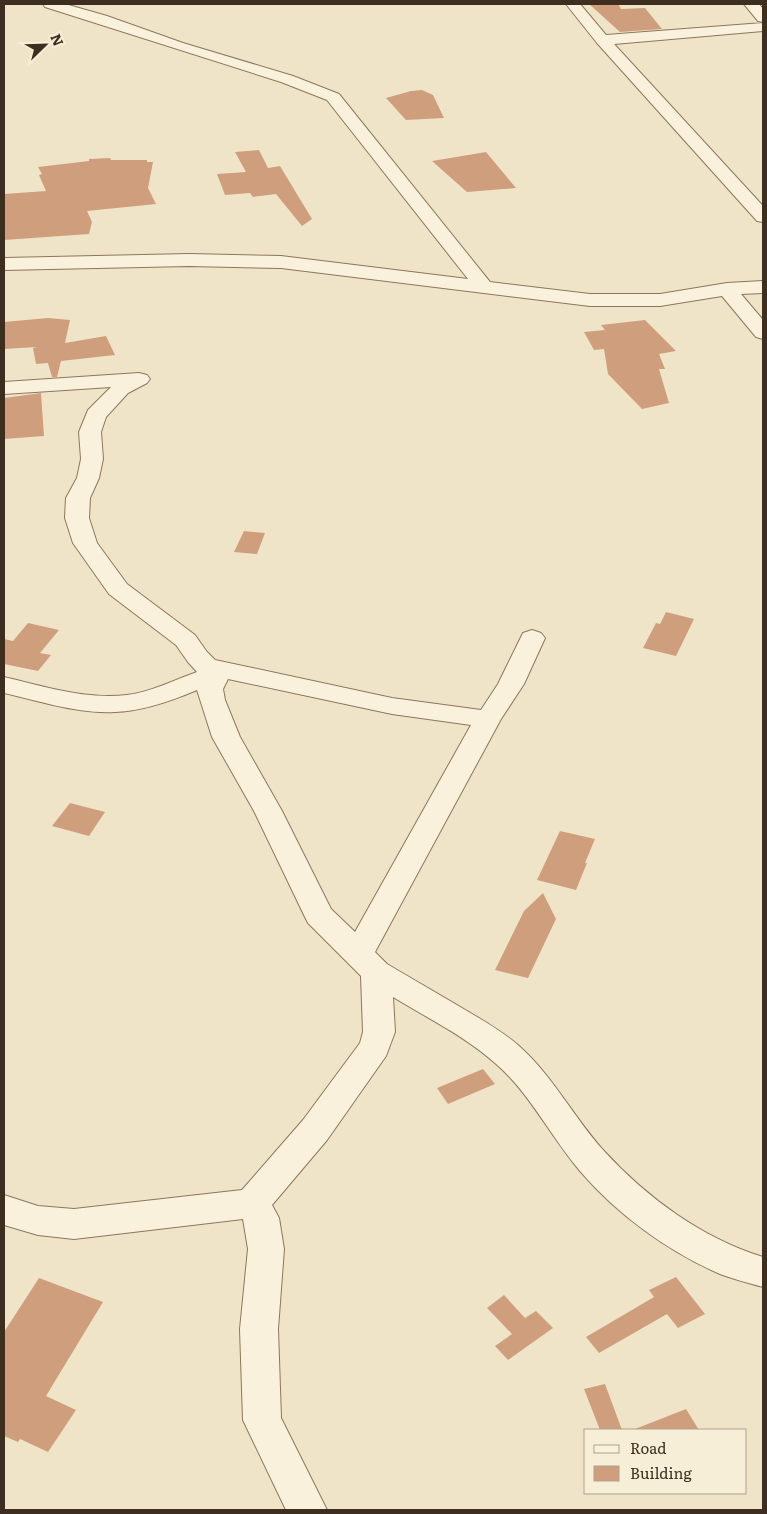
<svg xmlns="http://www.w3.org/2000/svg" width="767" height="1514" font-family="Literata,serif">
<style>
.building{fill:#cf9f7d}
.lines{fill:none;stroke-linecap:round;stroke-linejoin:round}
.minor-casing{stroke:#8d765c;stroke-width:2}
.minor{fill:#faf1dc;fill-rule:evenodd}
</style>
<rect width="100%" height="100%" fill="#f0e4c8"/>
<!-- building -->
<path class="building" d="M589,4H618L621,9L645,8L662,29L620,32Z
M422,90L433,95L444,118L406,120L386,98L411,91Z
M259,150L268,168L280,166L312,219L302,226L276,194L253,197L250,193L225,195L217,174L246,172L235,152Z
M486,152L516,188L467,192L432,161Z
M110,158L111,160H147V162H153L148,188L156,204L87,211L92,222L89,234L4,240V194L46,191L39,175L42,174L38,167L89,161V159Z
M48,318L70,320L65,343L106,336L115,355L61,361L57,377H52L48,363L36,364L33,348L37,347L4,349V322Z
M645,320L676,351L659,354L665,369H659L669,403L642,409L608,374L604,349L594,350L584,332L605,330L601,325Z
M41,393L44,436L4,439V398Z
M244,531L265,533L257,554L234,552Z
M666,612L694,619L676,656L643,648L656,623L660,624Z
M28,623L59,630L40,653L51,655L38,671L4,664V639L13,641Z
M70,803L105,812L89,836L52,826Z
M560,831L595,839L585,863H587L576,890L537,880Z
M543,893L556,919L528,978L495,970L524,911Z
M483,1069L495,1084L448,1104L437,1088Z
M676,1277L705,1314L678,1328L667,1314L599,1353L586,1337L654,1297L649,1290Z
M39,1278L103,1302L46,1396L76,1410L48,1452L20,1439L18,1442L4,1436V1332Z
M504,1295L525,1318L536,1311L553,1328L508,1360L495,1346L512,1334L487,1308Z
M605,1384L622,1430H600L584,1389Z
M686,1409L699,1430H635V1429Z"/>
<g class="lines">
<defs>
<path id="minor" d="M43,4H65L107,16L183,43L293,76L339,94L490,282L590,294H660L727,283L763,281V293L741,294L763,320V339L756,337L722,296L660,306H590L281,268L189,266L4,270V258L189,254L281,256L468,279L327,100L281,82L45,7Z
M566,4H580L606,35L763,23V31L614,44L763,206V222L757,221L597,43Z
M744,4H759L763,9V22L758,21Z
M139,373L147,375L150,379L147,383L128,393L106,417L101,432L103,459L99,478L90,498L89,518L97,543L127,584L195,635L207,652L215,660L392,698L481,710L498,684L523,633L532,630L541,633L545,638L524,684L501,719L375,952L387,964C412,979 437,993 462,1008C482,1020 502,1031 519,1046C553,1076 574,1118 604,1151C647,1198 702,1238 763,1257V1287C749,1283 733,1279 720,1274C667,1251 617,1214 580,1171C550,1136 530,1093 495,1063C465,1036 427,1018 393,997L395,1032L386,1056L327,1140L272,1205L279,1218L284,1249L278,1329L281,1418L327,1510H286L243,1420L240,1329L248,1249L243,1219L74,1239L38,1235L4,1225V1195L38,1206L74,1209L242,1190L303,1120L360,1043L363,1032L361,976L308,923L304,915L254,811L212,737L197,690C171,701 143,711 115,712C77,714 40,701 4,693V677C43,686 86,700 127,695C151,692 174,680 197,672L188,662L176,645L109,594L73,543L65,518L66,498L77,478L81,459L79,432L88,410L111,387L4,394V382ZM228,679L392,714L471,725L355,932L331,909L282,811L240,737L225,700L223,689Z"/>
</defs>
<!-- minor casing -->
<use href="#minor" class="minor-casing"/>
<!-- minor -->
<use href="#minor" class="minor"/>
</g>
<!-- border -->
<rect width="767" height="1514" fill="none" stroke="#3d2e20" stroke-width="10"/>
<!-- legend -->
<rect x="584" y="1429" width="162" height="65" fill="#f7eed8" stroke="#ada18e"/>
<rect x="594" y="1445" width="25" height="8" fill="#faf1dc" stroke="#ada18e"/>
<text x="630" y="1454" font-size="15" fill="#3d2e20">Road</text>
<rect x="594" y="1466" width="25" height="15" fill="#cf9f7d" stroke="#ada18e"/>
<text x="630" y="1479" font-size="15" fill="#3d2e20">Building</text>
<!-- north arrow -->
<g transform="translate(45 45) rotate(67)" stroke="#f7eed8" stroke-width="4" paint-order="stroke">
<path d="M0-4L9 19L0 12L-9 19Z" fill="#3d2e20"/>
<text y="-8" font-size="14" font-weight="bold" text-anchor="middle" fill="#3d2e20">N</text>
</g>
</svg>
